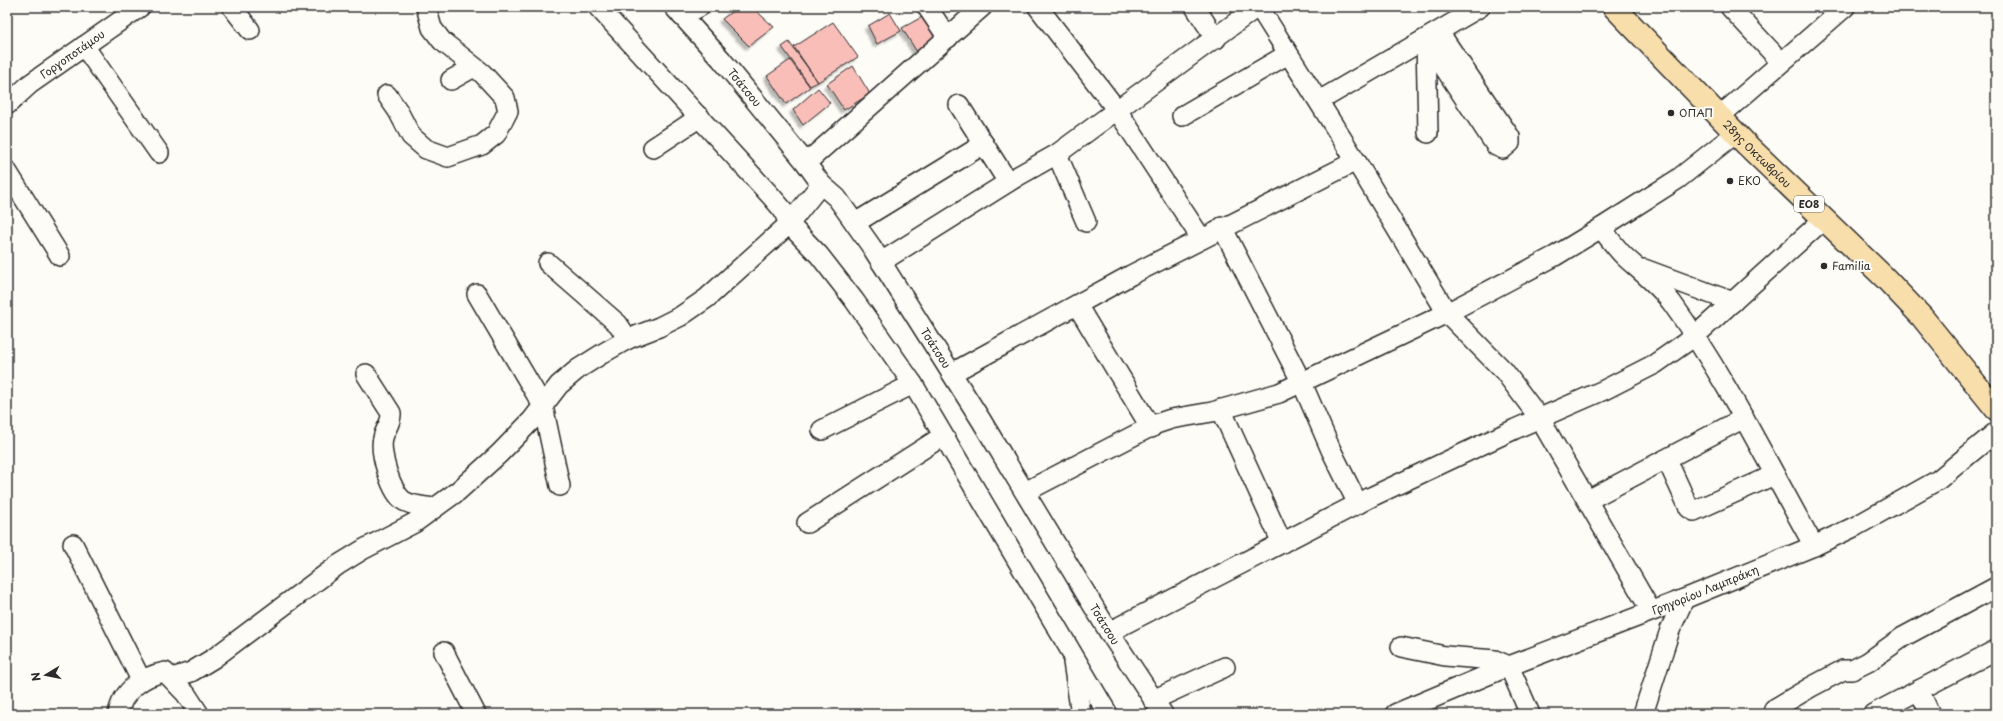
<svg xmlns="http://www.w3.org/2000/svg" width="2003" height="721" font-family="'Playpen Sans',sans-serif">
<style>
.building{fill:#fabeb9;stroke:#2b2b2b;filter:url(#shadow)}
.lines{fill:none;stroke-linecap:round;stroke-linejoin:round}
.minor-casing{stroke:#2b2b2b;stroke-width:22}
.major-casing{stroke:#2b2b2b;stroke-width:25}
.minor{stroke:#fdfcf7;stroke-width:19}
.major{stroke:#f8deab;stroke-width:22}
.poi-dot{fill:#2b2b2b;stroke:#fdfcf7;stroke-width:1.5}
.labels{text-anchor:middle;stroke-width:4;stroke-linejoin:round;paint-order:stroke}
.shield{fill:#fdfcf7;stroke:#6a6a68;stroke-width:1}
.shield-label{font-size:10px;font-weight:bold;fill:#2b2b2b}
.street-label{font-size:11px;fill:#2b2b2b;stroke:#fdfcf7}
.poi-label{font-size:11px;fill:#2b2b2b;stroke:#fdfcf7;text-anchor:start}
</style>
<defs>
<filter id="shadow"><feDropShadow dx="-3.5" dy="3.5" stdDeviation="1" flood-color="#0004"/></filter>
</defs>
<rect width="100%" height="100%" fill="#fdfcf7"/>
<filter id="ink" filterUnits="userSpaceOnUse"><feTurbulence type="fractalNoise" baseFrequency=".025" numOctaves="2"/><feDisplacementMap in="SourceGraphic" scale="8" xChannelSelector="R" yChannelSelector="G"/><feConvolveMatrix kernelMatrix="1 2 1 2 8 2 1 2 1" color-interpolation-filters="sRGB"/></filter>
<g filter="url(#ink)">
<!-- building -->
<path class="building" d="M738,7H752L774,27L749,46L722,19Z
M890,13L901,31L877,44L868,26Z
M922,17L936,39L920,57L902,28Z
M833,22L858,57L818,82L794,47Z
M789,42L818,82L810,86L782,47Z
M790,60L810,87L786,104L767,76Z
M853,66L870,94L844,110L827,84Z
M818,88L830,103L803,125L793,110Z"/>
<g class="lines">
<defs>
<g id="minor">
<path d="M232,7L250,30"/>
<path d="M598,7L771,196L783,210L789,224L819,255L854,300L913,384L1108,714"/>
<path id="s1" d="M674,7L721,59L806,163L821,184L837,198L871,246L981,420L1109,632L1163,714"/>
<path d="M927,7L948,38"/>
<path d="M1038,7L1117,110L1201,238"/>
<path d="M1195,7L1216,39"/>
<path d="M1259,7L1356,161L1447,313L1504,371L1540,419L1651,611"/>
<path d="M1730,7L1781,62"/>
<path d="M682,16L699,7"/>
<path d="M1426,40L1496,146L1503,149L1510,143V137L1439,32"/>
<path d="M1426,40L1428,133"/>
<path d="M84,46L159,153"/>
<path d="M451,80L474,67"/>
<path d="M387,95L398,111L411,136L426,149L448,157L482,145L496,134L508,111L505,98L482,73L442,41L432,28L426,7"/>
<path d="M1319,101L1480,7"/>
<path id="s2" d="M7,105L30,84L140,7"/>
<path d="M959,105L1008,182"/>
<path d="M1182,116L1288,54"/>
<path d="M1720,116L1845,7"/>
<path d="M653,148L700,117"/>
<path d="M1057,154L1086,222"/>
<path d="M806,163L982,7"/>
<path d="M7,171L60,256"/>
<path d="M855,223L984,144"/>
<path d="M1222,227L1302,383L1331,450L1358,504"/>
<path d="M1601,228C1609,238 1616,248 1624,256C1641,272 1658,284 1672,303C1727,379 1768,465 1814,546"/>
<path d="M881,262L1018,176L1057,154L1257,7"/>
<path d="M548,263L618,324L628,339"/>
<path d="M1644,269L1733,302"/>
<path d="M477,294L543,406L560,486"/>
<path d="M1077,305L1151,428"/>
<path d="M952,373L1131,275L1356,161"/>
<path d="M366,374L391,413C392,422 385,429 383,438C379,452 391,493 404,501C412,506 424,506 433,508"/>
<path d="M1221,409L1282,543"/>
<path d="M822,430L913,384"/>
<path d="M1667,460L1689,508L1694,511L1774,475"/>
<path d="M1025,492L1156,424L1171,419L1212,412L1279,393L1447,313L1555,256L1601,228L1678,179L1736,133"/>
<path d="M1588,500L1744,418"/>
<path d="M807,523L943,436"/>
<path d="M73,544L141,680"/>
<path d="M1109,632L1373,496L1515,429L1604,390L1655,364L1695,336L1824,219"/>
<path d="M1401,647L1445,656L1495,660L1509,666L1530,714"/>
<path d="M444,652L476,714"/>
<path d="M1073,662L1081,714"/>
<path d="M172,678L191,672L214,658L338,565L364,549L414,523L458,491L499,454L532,420L559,385L578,369L605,352L628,339L659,327L681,316L707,298L789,224L821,184"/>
<path d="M1919,690L1930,714"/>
<path d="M1153,700L1225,667"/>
<path d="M1774,709L1811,687L1843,670H1852L1868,662L1903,637L1996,587"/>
<path d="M118,714C122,691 143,676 165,672L186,694L199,714"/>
<path id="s3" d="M1395,714L1509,666L1684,599L1814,546L1856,526L1938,480L1996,432"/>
<path d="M1643,714L1670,630L1684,599"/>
<path d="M1873,714L1996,650"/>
</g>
<g id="major">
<path id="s4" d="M1614,7L1747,145L1885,278L1922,317L1996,409"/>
</g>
</defs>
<!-- minor casing -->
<use href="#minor" class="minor-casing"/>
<!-- major casing -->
<use href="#major" class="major-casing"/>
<!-- minor -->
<use href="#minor" class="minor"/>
<!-- major -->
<use href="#major" class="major"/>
</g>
</g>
<!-- markers -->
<g class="poi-dot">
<circle cx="1671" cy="113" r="4"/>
<circle cx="1730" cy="181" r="4"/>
<circle cx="1824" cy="266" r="4"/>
</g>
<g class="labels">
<!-- shield labels -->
<rect class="shield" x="1794" y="196" width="30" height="16" rx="3"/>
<g class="shield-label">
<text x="1809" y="208">ΕΟ8</text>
</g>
<!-- street labels -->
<g class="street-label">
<text dy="4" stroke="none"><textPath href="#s2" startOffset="83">Γοργοποτάμου</textPath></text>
<text dy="4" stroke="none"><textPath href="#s1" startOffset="107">Τσάτσου</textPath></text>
<text dy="4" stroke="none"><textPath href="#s4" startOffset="205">28ης Οκτωβρίου</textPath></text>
<text dy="4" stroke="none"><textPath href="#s1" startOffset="431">Τσάτσου</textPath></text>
<text dy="4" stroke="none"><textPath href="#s3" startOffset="334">Γρηγορίου Λαμπράκη</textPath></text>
<text dy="4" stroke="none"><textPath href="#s1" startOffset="755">Τσάτσου</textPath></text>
</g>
<!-- poi labels -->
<g class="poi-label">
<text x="1679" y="117">ΟΠΑΠ</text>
<text x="1738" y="185">EKO</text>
<text x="1832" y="270">Familia</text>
</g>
</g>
<!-- margin -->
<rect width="2003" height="721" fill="none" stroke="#fdfcf7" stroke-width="24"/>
<rect x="12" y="12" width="1979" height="697" fill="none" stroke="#2b2b2b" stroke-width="1.5" filter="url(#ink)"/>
<!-- north arrow -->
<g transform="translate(46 675) rotate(260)" stroke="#fdfcf7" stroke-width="3" paint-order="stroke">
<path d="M0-3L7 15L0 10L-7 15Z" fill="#2b2b2b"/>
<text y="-6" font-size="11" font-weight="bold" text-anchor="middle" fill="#2b2b2b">N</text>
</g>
</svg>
